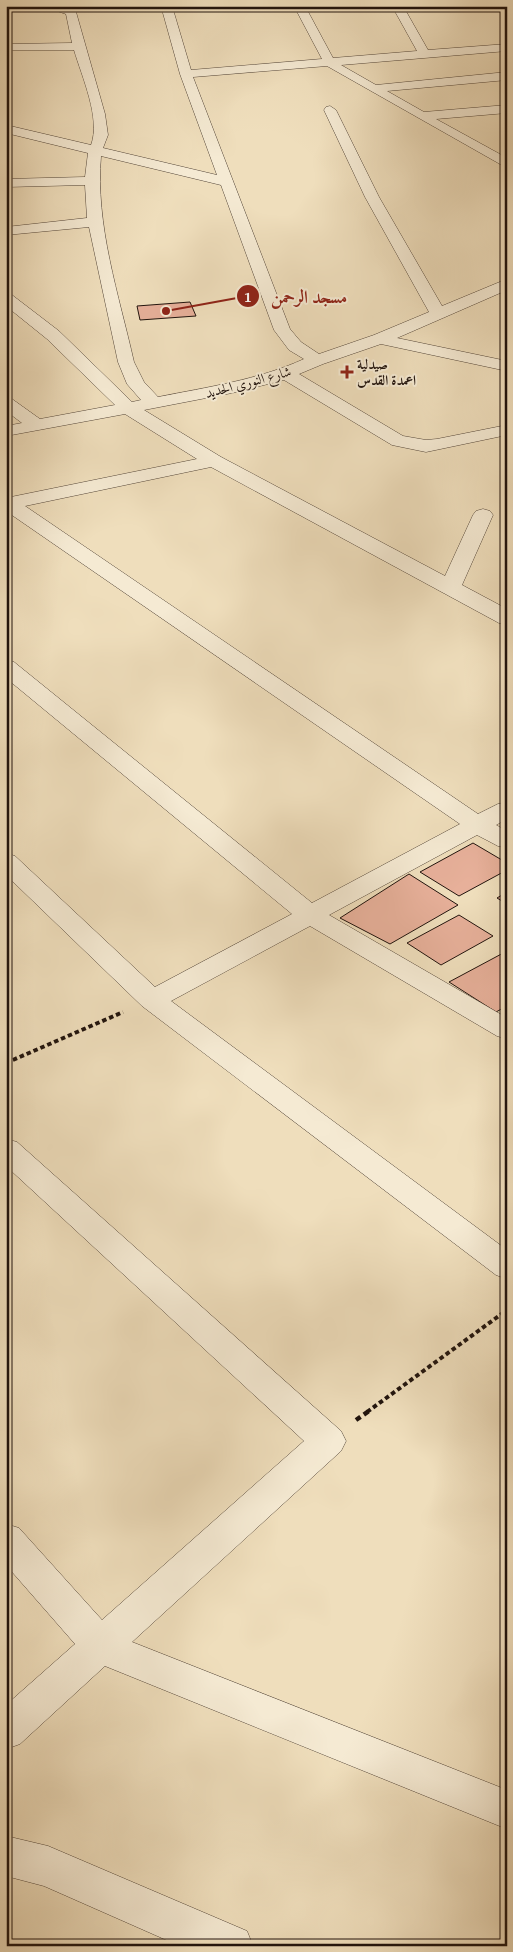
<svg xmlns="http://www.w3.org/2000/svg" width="513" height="1952" font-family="'Gentium Book Plus',Amiri,serif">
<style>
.building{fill:#e7b09a;stroke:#20130d}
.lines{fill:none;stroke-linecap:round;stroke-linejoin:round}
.minor-casing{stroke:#544639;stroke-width:1}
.path-far1{stroke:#20130d;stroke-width:4;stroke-dasharray:4.5 3;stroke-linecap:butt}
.path{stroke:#20130d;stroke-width:4.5;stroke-dasharray:5.5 4;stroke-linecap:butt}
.minor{fill:#f5ead3;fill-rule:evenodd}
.poi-dot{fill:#8f2418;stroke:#f5ead3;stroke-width:2}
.labels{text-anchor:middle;stroke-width:4;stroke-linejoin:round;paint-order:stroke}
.far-poi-label{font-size:14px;font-weight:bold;fill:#20130d;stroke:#f5ead3;text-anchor:start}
.far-street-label{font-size:14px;fill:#20130d;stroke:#f5ead3}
.leader{fill:none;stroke:#8f2418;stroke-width:2}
.callout-dot{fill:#8f2418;stroke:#f5ead3;stroke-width:2}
.mark-label{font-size:15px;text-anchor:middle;font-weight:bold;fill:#fff}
.callout-label{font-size:18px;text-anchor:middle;font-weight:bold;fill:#8f2418;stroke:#f5ead3;stroke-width:4;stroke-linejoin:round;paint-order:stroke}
</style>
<rect width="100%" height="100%" fill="#efdebc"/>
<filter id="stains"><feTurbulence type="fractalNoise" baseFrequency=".004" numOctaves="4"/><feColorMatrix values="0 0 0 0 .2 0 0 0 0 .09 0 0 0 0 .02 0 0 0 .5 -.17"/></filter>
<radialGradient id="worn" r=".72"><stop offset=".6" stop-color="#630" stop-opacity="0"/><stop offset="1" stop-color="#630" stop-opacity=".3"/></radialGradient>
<!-- building -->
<path class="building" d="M190,302L196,316L140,320L137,306Z
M473,843L507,863V870L459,896L420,872Z
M409,874L458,905L390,944L340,918Z
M507,892V904L497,898Z
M459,915L493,936L441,965L407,943Z
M507,951V1006L496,1012L449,982Z"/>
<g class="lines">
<defs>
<path id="minor" d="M6,6H64L76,12L105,114L108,135L103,148L217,175L180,74L161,6H172L191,70L322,59L294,6H305L333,58L417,51L392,6H403L428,50L507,44V51L341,65L376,85L507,72V80L387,91L424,112L507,105V113L436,119L507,158V168L327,66L193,77L290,329L301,342L319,354L374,335L429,312L365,197L324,110L326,107L330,106L336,110L379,197L442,306L507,279V290L397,338L507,361V371L381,344L323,364L299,374L403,436L426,440L437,439L507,425V435L426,452L392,445L284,380L232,393L144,410L221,457L445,576L473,515L476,511L483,509L490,511L493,515L462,585L507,609V624L499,623L211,467L25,506L478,814L498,804L507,802V819L496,825L507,831V848L498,846L477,835L329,915L507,1018V1039L497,1036L310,926L171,1001L507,1250V1279L496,1275L142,1006L6,875V853L15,856L155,987L292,914L6,678V660L14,662L312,903L460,824L6,511V498L197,459L125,414L6,436V426L22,423L6,411V398L12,399L40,419L115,405L47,339L6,306V293L12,295L59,331L132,402L141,400L127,384L118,362L89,227L6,235V227L87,218L85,185L6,187V179L85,177L88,153L6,133V125L91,145C101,119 82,77 74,50H6V44L72,43L66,14L57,11L6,10ZM101,156L221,185L274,330L289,350L304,359C258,380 208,387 158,397L144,382L134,362C119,295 95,225 101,156Z
M6,1139L17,1142L341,1431L346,1441L341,1451L132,1642L507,1790V1829L105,1666L20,1744L6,1749V1705L75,1644L6,1565V1524L19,1528L102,1620L304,1441L6,1166Z
M6,1836L48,1846L247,1931L253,1946H180L44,1886L6,1876Z"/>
</defs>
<!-- minor casing -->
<use href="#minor" class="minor-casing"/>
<!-- path-far1 -->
<path class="path-far1" d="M6,1063L123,1012
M367,1412L507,1310"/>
<!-- path -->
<path class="path" d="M356,1420L369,1411"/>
<!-- minor -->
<use href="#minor" class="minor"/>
</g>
<!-- markers -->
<path class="poi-dot" d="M344.5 364.5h5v5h5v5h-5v5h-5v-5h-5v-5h5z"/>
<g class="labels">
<!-- far-poi labels -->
<g class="far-poi-label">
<text x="357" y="369">صيدلية<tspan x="357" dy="16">اعمدة القدس</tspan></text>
</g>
<!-- far-street labels -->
<g class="far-street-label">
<text transform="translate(248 382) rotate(-15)" y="5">شارع النوري الحديد</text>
</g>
</g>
<!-- callouts -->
<path class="leader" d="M166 311L248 296"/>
<g class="callout-dot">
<circle cx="166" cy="311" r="5"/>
<circle cx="248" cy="296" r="12"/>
</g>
<g class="mark-label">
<text x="248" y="302">1</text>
</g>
<g class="callout-label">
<text x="309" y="303">مسجد الرحمن</text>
</g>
<!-- margin -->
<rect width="513" height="1952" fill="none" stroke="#efdebc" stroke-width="25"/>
<rect x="8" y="8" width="498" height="1937" fill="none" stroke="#20130d" stroke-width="2.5"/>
<rect x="12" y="12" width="488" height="1927" fill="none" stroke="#20130d"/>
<rect width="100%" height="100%" filter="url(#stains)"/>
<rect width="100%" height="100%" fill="url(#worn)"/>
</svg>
